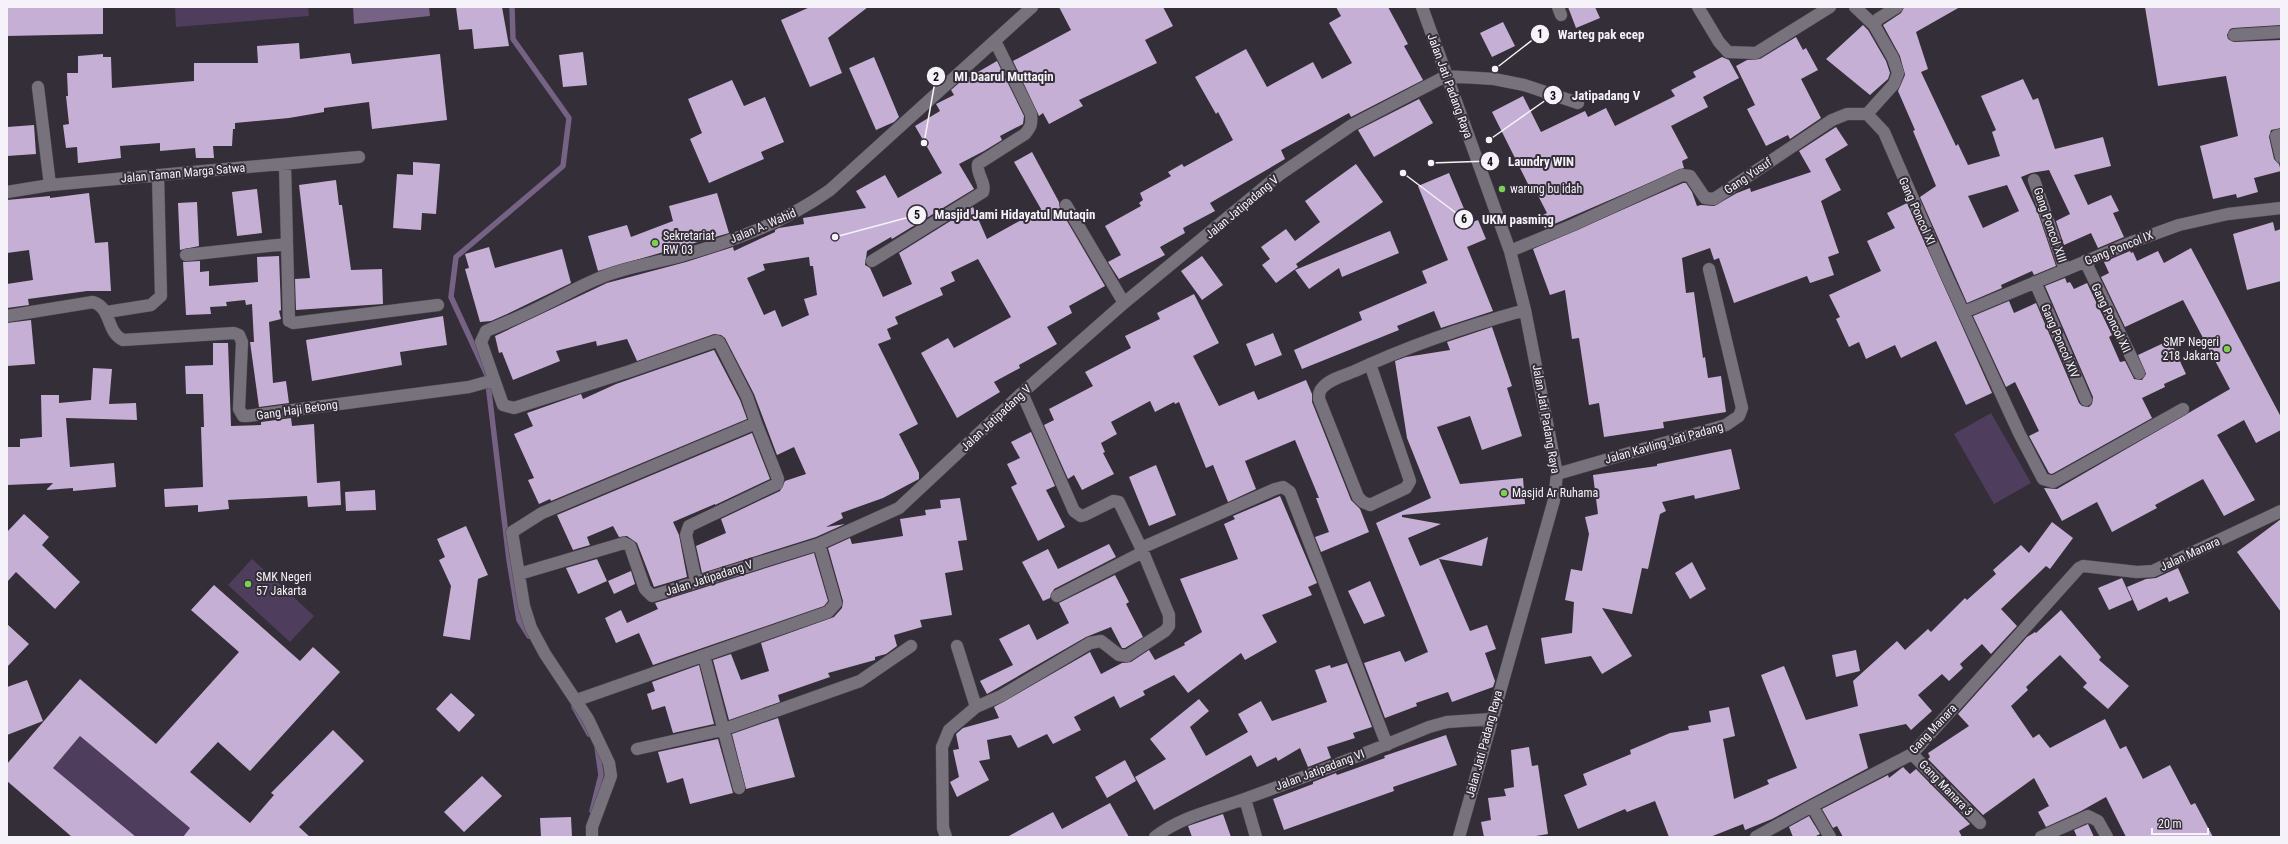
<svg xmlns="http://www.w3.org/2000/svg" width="2288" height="844" font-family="'Roboto Condensed',sans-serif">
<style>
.green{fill:#4f3d5d}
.forest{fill:#756284}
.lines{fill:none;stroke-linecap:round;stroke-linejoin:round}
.stream{stroke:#756284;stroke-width:5.5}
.building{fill:#c5afd5;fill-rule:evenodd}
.minor-casing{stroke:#504c53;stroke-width:13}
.minor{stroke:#78727d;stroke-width:12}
.poi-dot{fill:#7ed053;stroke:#342e38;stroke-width:1.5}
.labels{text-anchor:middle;stroke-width:4;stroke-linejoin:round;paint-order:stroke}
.street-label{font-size:12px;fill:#f6f2f9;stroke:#342e38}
.poi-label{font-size:12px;fill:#f6f2f9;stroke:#342e38;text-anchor:start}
.leader{fill:none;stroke:#f6f2f9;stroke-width:1.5}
.callout-dot{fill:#f6f2f9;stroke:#342e38;stroke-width:1.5}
.mark-label{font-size:12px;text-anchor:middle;font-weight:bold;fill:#111}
.callout-label{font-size:13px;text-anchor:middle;font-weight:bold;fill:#f6f2f9;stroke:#342e38;stroke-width:4;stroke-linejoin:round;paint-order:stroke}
</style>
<rect width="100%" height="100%" fill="#342e38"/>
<!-- green -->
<path class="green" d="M175,7H308L309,16L176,27Z
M1991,413L2031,483L1994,504L1954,434Z
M252,559L314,616L290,642L228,585Z
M80,736L190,828L183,837H136L53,768Z"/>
<!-- forest -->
<path class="forest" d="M353,7H429L430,16L354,24Z"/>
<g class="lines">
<!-- stream -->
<path class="stream" d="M512,7L513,39L569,118L563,166L456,257L451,297L487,375L509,560L519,620L529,636
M574,707L589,734
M592,811L601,775L597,747"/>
</g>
<!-- building -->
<path class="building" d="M7,7H103V34L7,36Z
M456,7H502L509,46L474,49L472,29L459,30Z
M810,7H868L828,38L842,73L810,87L781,20Z
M1059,7H1163L1173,26L1145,40L1157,63L1079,100L1083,106L1049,124L1043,113L1039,116L1013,61L1071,30Z
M1336,7H1388L1408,44L1404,46L1423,80L1351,117L1349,113L1281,150L1285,159L1210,203L1215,211L1183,228L1185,233L1160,247L1165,255L1119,279L1108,262L1121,255L1105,226L1141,206L1139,203L1143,200L1140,193L1171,176L1168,172L1182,164L1184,167L1233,140L1218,112L1216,114L1195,77L1246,49L1267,87L1313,62L1322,79L1352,63L1329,23L1341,16Z
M1568,7H1595L1600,18L1576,28Z
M1904,7H1960L1916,32L1928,69L1921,72L1956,146L1958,144L1968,165L2000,156L1992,132L1996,130L1981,96L2023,79L2033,100L2038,98L2055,149L2103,137L2111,166L2074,175L2088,205L2111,195L2119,211L2113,213L2124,237L2098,248L2091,233L2064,245L2056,221L2070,214L2049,170L2031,173L2021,177L2038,213L2056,266L2034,275L2032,271L2001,285L2002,288L1967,303L1920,197L1936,186L1913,131L1915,130L1898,91L1905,75L1900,56L1883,25L1901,13ZM2007,185L2019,211L1983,228L1968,196Z
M2145,7H2281V25L2233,28L2230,29L2227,35L2228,39L2234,42L2281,40V128L2271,130L2269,137L2274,159L2279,164L2281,171L2254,178L2258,192L2237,198L2236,194L2213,199L2200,146L2238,136L2226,76L2158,86Z
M1503,22L1515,46L1492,57L1480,33Z
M1863,25L1868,30L1886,61L1890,73L1888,79L1870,95L1826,59Z
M1796,37L1803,50L1806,48L1818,70L1801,79L1821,118L1790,139L1788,135L1766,146L1747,109L1755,105L1736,66L1747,60L1760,59Z
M299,43L300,59L350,53L352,64L440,54L447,120L372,129L369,102L324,108V112L289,118L235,123V129H233L232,146H213L214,158H196L195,148L160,151V143L120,146L121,158L78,163L77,147L66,148L63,125L69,124L66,96H68L67,73H78V56L103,54V57H111L112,88L194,81V63H258L257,46Z
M583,52L587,85L563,87L559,55Z
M874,57L899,117L894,122L876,130L849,68Z
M1722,57L1729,60L1739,78L1703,97L1708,107L1671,126L1688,158L1682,161L1684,168L1545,228L1539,217L1547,213L1533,186L1530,188L1492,112L1523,96L1541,132L1585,111L1588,117L1606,108L1615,126L1675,96L1671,90L1696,77L1693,72Z
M997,61L1024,116L1023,124L1000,136L1002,140L984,151L959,164L974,189L892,239L891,237L867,251L865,265L870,268L883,297L912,284L899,253L973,207L987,239L1041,209L1014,162L1032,152L1059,202L1060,209L1105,286L1069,306L1072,313L1047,327L1057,344L1019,365L1020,368L994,382L1000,392L957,418L921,353L948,338L954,348L1011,317L978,259L951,272L955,281L940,288L943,295L895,317L898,324L887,329L891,339L878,344L918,424L899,434L919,473V479L883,498L841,513L843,518L826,527L845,524L816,537L702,573L696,546L726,533L721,519L780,491L785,481L806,474L794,447L777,455L754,394L725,338L721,335L714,334L637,361L627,339L597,346L596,341L556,351L560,361L513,380L502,352L499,353L495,336L607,283L686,262L733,247L734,251L775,232V230L779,228L804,224L803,218L866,208L856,191L885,175L898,198L942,173L915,126L940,111L936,104L954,95L951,90L959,83ZM809,257L810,266H813L817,295L804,299L809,315L782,327L775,310L764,315L747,278L765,270L763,264Z
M732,80L744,106L765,97L784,142L761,152L764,159L709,183L690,139L702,133L688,99Z
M1419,99L1433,123L1374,157L1358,130Z
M34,125L36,154L7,156V127Z
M1836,127L1848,145L1825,159L1841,190L1821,201L1839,253L1828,257L1834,275L1810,283L1807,276L1734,303L1719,258L1714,260L1710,248L1682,258L1686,293L1694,292L1703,358L1705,357L1708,378L1721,376L1726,412L1663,422L1664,428L1604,437L1599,403L1589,405L1579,338L1572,339L1565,290L1550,295L1533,249L1683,183H1686L1692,192L1697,206L1701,205L1714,206L1737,193L1750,188L1751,192L1811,172L1799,151Z
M413,162L440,164L436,214L422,213L421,230L393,228L397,174L413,175Z
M1356,164L1383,202L1296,264L1298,267L1276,283L1262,265L1270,259L1261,247L1286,229L1295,241L1320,222L1305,201Z
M1449,173L1470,223L1478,220L1486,239L1467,247L1493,311L1441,328L1434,311L1397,326L1399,330L1302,369L1294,350L1362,320L1359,312L1427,283L1422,271L1448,260L1418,186Z
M336,180L339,205H342L351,270L382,269L383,304L296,310L295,279L310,278L299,185Z
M257,189L262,233L237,236L232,192Z
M89,193L95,243L108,242L111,291H87L28,299L29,305L7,308V284L33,280L29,250L7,253V200L50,196V198Z
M717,193L729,233L598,271L588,236L627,225L631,237L673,221L669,206Z
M197,202L199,246L180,250L178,203Z
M1907,203L1992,393L1966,405L1936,341L1901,358L1895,345L1866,359L1859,342L1849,347L1836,319L1840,317L1829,295L1881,271L1867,241L1895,228L1887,213Z
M2273,222L2275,231L2281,229V281L2247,290L2233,234Z
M1390,231L1399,253L1342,277L1339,268L1309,289L1295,270Z
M489,247L495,268L562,249L571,283L507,314L491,321L480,322L465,269L469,268L465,254Z
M2191,248L2281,417V430L2256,443L2244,420L2217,435L2255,500L2224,516L2203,479L2155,505L2157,508L2112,532L2097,502L2062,521L2044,488L2057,489L2230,389L2183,300L2125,327L2101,277L2109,273L2104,262L2130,251L2131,253L2133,252L2137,261L2158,251L2164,263Z
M279,256L281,310L279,311L281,319L269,322L273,383L286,381L289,403L259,407L250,342H254L252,304L246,305L245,300L226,302L227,306L210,307L211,314L186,315L183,262L200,261V272L209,271V286L258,282L257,257Z
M1202,256L1223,285L1202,300L1181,271Z
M2065,278L2067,283L2070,282L2074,289L2087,283L2112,335L2109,337L2120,362L2125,361L2134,379L2142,380L2146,374L2138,355L2170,340L2186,374L2164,384L2165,387L2142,398L2152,418L2052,474L2049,473L2029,436L2039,431L2015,382L2006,387L1973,316L2009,301L2014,313L2036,303L2079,403L2082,406L2089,407L2092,404L2093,397L2045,286Z
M1194,294L1219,343L1193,356L1219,406L1254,391L1258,400L1306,380L1312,394V402L1351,500L1360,509L1369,532L1321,552L1315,537L1329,532L1316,498H1319L1295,440L1245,461L1256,489L1228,502L1213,465L1206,468L1179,402L1175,404L1174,402L1155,412L1150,401L1111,422L1117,434L1101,443L1105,452L1103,453L1114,474L1082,490L1074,475L1068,479L1044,425L1054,420L1049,409L1093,386L1085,372L1131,348L1125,336L1160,319L1157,313Z
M443,316L447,345L400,352L402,365L312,381L306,340Z
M31,320L35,364L7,366V323Z
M1492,327L1512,386L1507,388L1522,436L1482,450L1470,416L1437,427L1460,484L1523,478L1525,504L1402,515V517L1441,524L1408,538L1420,566L1488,537L1482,566L1439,559L1470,631L1487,625L1496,649L1485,653L1495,681L1493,687L1452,702L1448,692L1416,703L1417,706L1385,718L1364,663L1400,651L1405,662L1428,652L1376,523L1431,498L1407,438L1395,361L1406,357L1450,350L1447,342Z
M1273,333L1282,355L1255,366L1246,344Z
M213,343H228L231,426L261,425V422L291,418L292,426L314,424L317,483L340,481L341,505L308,507L307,496L228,500L229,509L198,512V505L165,507L164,489L203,487L201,427H204L203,394H186L185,366L213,365Z
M714,350L740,400L747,419L551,501L550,499L539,504L528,480L534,478L514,434L533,426L527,413L581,394L583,399L616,384Z
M93,368L112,369L109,404L136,403L137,420L66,418L70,467L114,463L116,487L73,491V488L46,490L53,483L7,485V447H20V439L42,437L41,395H59V403L91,400Z
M1031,432L1055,486L1046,490L1065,527L1038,541L1011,487L1017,484L1007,464L1020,458L1011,442Z
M752,433L770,479L715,505V504L673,522L679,535L687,577L654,587L637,543L627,536L619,537L613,526L587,537L590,545L573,550L557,515Z
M1731,449L1740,489L1695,499L1694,495L1662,502L1666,511L1660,514L1648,569L1642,568L1632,614L1602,608L1632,656L1602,674L1591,656L1545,664L1541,638L1572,633L1574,602L1565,600L1571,569L1582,571L1589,534L1585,517L1598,514L1593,475L1657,466V464Z
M1156,465L1176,515L1149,526L1129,477Z
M375,490L376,510L346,511L345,492Z
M1280,496L1317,583L1308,587L1312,595L1262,615L1277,642L1245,660L1241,653L1188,693L1174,675L1143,691L1145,695L1120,708L1114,696L1074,717L1081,730L1053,744L1047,734L1018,748L1011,735L987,740L990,759L979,761L989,780L957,797L950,782L959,777L953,750L959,749L956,734L963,728L999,718L994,707L1090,652L1101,674L1122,663L1131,662L1149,650L1155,660L1185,645L1184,643L1202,632L1180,579L1238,559L1224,524L1235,519L1233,516Z
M960,498L967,540L958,541L963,570L945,573L952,615L920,620L922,627L894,635L897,646L886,654L875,657V660L828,673L830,677L778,695L780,702L729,720L713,660L731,654L741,680L769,671L761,643L834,617L842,608L843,601L828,548L850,538L852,544L903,536L900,519L926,515L925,510L941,508L940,500Z
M24,514L49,537L42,545L80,582L55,609L16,572L7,582V532Z
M2281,519V612L2237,552Z
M2052,522L2073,538L2050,569L2046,566L2001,609L2017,626L1991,654L1982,644L1960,664L1963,668L1949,681L1942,674L1918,695L1932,711L1911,730L1906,724L1859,734L1868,768L1772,819L1745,830L1743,824L1710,837H1669L1655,801L1627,812L1625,809L1578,829L1564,795L1587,785L1583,774L1631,754L1630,750L1670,733L1689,730L1688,726L1711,722L1709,711L1729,707L1735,736L1723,739L1734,799L1769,784L1767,780L1797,768L1761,675L1784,666L1806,720L1858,706L1853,681L1897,641L1905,650L1928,629L1931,632L1965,598L1967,600L1996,574L1993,570L2021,545L2029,553Z
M466,526L488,575L478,579L470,640L443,636L451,586L439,560L445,557L437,539Z
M1109,544L1116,557L1054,589L1050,598L1043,601L1022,562L1048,549L1058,569Z
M814,553L828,601L824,606L653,665L639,633L616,643L605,618L621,610L627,623L658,609L655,603Z
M597,559L607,581L578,594L566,568Z
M1692,562L1706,589L1690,599L1675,573Z
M2178,568L2189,593L2169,602L2167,597L2138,611L2127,587L2146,579L2156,578Z
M631,571L635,584L614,594L608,581Z
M1115,575L1129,602L1126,604L1143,637L1125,648H1122L1111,627L1086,637L987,694L980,681L1013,665L999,639L1029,624L1037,640L1069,623L1059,603Z
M2122,578L2132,600L2109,610L2098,588Z
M1370,581L1385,616L1364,624L1348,591Z
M214,585L300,661L313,647L340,672L250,771L218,742L190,772L250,823L274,795L271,793L333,730L364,761L299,827L310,837H183L190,828L80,736L53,768L136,837H72L7,781V764L80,679L156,744L239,652L191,610Z
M2061,610L2101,657L2099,660L2129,686L2108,709L2083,687L2087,683L2060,655L2026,687L2028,690L2011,706L2033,738L2039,734L2050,748L2105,719L2120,749L2126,746L2143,779L2170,765L2191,805L2195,803L2213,837H2126L2106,797L2081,811L2046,827L2038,812L2049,806L2034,778L1983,815L1928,759L1930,757L1928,753L1969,726L1958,714L2027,637L2035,632L2036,633Z
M7,624L29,644L7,667Z
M1856,650L1860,671L1836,677L1832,655Z
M1347,663L1372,727L1353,733L1355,738L1327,747L1331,758L1308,767L1300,748L1278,761L1276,757L1257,767L1251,755L1154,810L1135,777L1166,759L1150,739L1199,699L1209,711L1190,727L1206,756L1248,732L1238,714L1261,701L1272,721L1327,702L1315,670L1330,665L1331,668Z
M699,665L714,724L673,733L665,706L652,710L647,694L655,691L652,682Z
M27,680L43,721L7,735V687Z
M451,693L475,715L459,732L436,709Z
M778,718L795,777L746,789L732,734Z
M1446,735L1457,765L1393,787L1394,791L1284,830L1273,799L1313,784V782L1336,773L1337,775L1385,758L1384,756Z
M718,739L733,793L690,804L683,778L667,783L658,752Z
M1529,747L1532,766L1538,765L1548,834L1530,837H1484L1481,822L1491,820L1488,798L1506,796L1504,789L1514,787L1511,750Z
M1125,760L1136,781L1107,798L1095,777Z
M1903,767L1910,774L1916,769L1970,824L1959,831L1962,837H1843L1837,826L1833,828L1822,809L1888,775L1889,778Z
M482,776L502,796L464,832L444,812Z
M1110,803L1129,837H1007L1053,812L1062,829Z
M1223,814L1231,837H1192L1188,826Z
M1809,816L1820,834L1814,837H1793L1789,827Z
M571,817L572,837H541L540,818Z
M2088,824L2094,837H2077L2074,830Z"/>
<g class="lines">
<defs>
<path id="minor" d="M1422,7L1510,251L1525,310L1557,474L1554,500L1459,837
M1558,7L1561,15
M1698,7L1719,42L1728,52L1756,53L1830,7
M1874,25L1878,19L1897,7
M2234,35L2281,32
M38,87L50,185
M1867,114L1884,132L1943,268L2019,433L2043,479L2053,482L2183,409
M2281,135L2276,136L2281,157
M285,165L289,321L293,323L438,305
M2034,180L2065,270
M7,192L50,185L359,157
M1066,205L1124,303
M1510,251L1573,225L1682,175L1690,176L1705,198L1714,199L1832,120L1847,114H1867L1894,84L1898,73L1893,58L1874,25L1855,7
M186,255L286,244
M872,261L983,192C986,182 976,174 978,164L1025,134C1031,127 1032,124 1031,114L995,41
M2085,261L2139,373
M2035,282L2086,400
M107,312L151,305L161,296L158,175
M1964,312L2132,242L2179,225L2228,214L2281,208
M7,316L93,302C112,308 106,332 123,340L234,333L239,335L242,342L239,409L243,416H247L469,387L494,380
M1370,364L1410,481L1406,488L1370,505L1363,502L1358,497L1319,399C1319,394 1319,391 1323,387C1330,379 1345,375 1355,371C1410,345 1467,326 1525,310
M1022,393L1074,511L1081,516L1085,515L1113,501L1119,502L1143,552L1057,596
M1557,474L1726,425L1739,416L1742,408L1709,269
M1141,548L1275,489L1283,487L1290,492L1387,745
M519,574L624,543L630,546L645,589L652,596L819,544L899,508L1022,393L1124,303L1279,175L1352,125L1446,76L1494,79L1524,85L1578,103
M696,581L686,535L689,526L777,484L778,479L756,423
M957,646L976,707
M704,656L739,788
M577,700L828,612L836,603L819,544
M637,749L722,730L860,681L911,646
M1912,754L1980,823
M1245,799L1256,837
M1812,806L1830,837
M592,837V827L611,776L609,763L588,719L545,654L531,628L524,606L512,532L542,513L756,423L747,397L719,342L716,341L630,371L514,408L503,405L481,342L486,331C508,322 529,313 550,302C571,292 590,280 613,273C636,265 660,262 684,255C736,240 785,222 830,190L1032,7
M946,837L943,828L942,747L949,730L976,707L1001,696L1090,643L1101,641L1119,655L1127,656L1165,631L1169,626V615L1143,552
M1155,837C1182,816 1215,810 1247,798C1308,776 1369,752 1429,727L1447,722L1491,719
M1756,837L1812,806L1912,754L2079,568L2083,566L2137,572L2153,571L2281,511
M2041,837L2088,816L2098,821L2107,837"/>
</defs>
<!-- minor casing -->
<use href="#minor" class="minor-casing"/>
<!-- minor -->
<use href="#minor" class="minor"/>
</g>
<!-- markers -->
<g class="poi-dot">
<circle cx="1502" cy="189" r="4"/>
<circle cx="655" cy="243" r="4"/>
<circle cx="2227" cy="349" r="4"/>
<circle cx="1504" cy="493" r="4"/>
<circle cx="248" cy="584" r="4"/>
</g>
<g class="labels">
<!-- street labels -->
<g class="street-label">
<text transform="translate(1450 86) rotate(70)" y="4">Jalan Jati Padang Raya</text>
<text transform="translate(183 173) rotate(-5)" y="4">Jalan Taman Marga Satwa</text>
<text transform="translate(1748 176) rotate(-34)" y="4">Gang Yusuf</text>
<text transform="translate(1242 207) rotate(-40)" y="4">Jalan Jatipadang V</text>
<text transform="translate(1917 211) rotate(66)" y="4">Gang Poncol XI</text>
<text transform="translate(2050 225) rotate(71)" y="4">Gang Poncol XIII</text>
<text transform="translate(763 226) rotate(-23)" y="4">Jalan A. Wahid</text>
<text transform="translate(2119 248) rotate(-22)" y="4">Gang Poncol IX</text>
<text transform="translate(2111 318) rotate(64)" y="4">Gang Poncol XII</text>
<text transform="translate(2060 341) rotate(67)" y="4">Gang Poncol XIV</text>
<text transform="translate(297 410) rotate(-8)" y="4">Gang Haji Betong</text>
<text transform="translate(996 418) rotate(-43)" y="4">Jalan Jatipadang V</text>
<text transform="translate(1546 419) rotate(80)" y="4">Jalan Jati Padang Raya</text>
<text transform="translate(1664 443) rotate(-16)" y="4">Jalan Kavling Jati Padang</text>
<text transform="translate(2190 554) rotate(-25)" y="4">Jalan Manara</text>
<text transform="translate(709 578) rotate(-18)" y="4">Jalan Jatipadang V</text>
<text transform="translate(1933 729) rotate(-47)" y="4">Gang Manara</text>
<text transform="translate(1484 744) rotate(-75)" y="4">Jalan Jati Padang Raya</text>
<text transform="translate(1320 770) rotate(-21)" y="4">Jalan Jatipadang VI</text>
<text transform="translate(1946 788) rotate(46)" y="4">Gang Manara 3</text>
</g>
<!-- poi labels -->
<g class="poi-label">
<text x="1510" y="193">warung bu idah</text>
<text x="663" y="240">Sekretariat<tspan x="663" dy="14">RW 03</tspan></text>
<text x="2219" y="346" text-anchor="end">SMP Negeri<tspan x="2219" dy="14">218 Jakarta</tspan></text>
<text x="1512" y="497">Masjid Ar Ruhama</text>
<text x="256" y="581">SMK Negeri<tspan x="256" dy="14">57 Jakarta</tspan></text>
</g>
</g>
<!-- callouts -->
<path class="leader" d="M1495 69L1540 34M924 143L936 76M1489 140L1553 95M1431 163L1490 161M835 237L917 215M1403 173L1464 219"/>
<g class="callout-dot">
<circle cx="1495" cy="69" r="4"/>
<circle cx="924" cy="143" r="4"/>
<circle cx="1489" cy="140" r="4"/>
<circle cx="1431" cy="163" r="4"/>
<circle cx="835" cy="237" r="4"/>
<circle cx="1403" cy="173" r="4"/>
<circle cx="1540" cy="34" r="10"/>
<circle cx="936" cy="76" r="10"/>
<circle cx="1553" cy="95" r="10"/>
<circle cx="1490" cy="161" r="10"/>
<circle cx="917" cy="215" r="10"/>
<circle cx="1464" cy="219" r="10"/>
</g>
<g class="mark-label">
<text x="1540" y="38">1</text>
<text x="936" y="81">2</text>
<text x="1553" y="100">3</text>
<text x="1490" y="166">4</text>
<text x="917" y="219">5</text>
<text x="1464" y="223">6</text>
</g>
<g class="callout-label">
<text x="1601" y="39">Warteg pak ecep</text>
<text x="1004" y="81">MI Daarul Muttaqin</text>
<text x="1606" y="100">Jatipadang V</text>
<text x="1541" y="166">Laundry WIN</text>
<text x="1015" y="219">Masjid Jami Hidayatul Mutaqin</text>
<text x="1518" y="224">UKM pasming</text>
</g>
<!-- border -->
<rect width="2288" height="844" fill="none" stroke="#f6f2f9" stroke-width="16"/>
<!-- scale -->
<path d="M2152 828v6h56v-6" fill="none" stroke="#f6f2f9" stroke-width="2"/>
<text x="2158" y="828" font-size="12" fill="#f6f2f9" stroke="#342e38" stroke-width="3" paint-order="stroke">20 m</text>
</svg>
